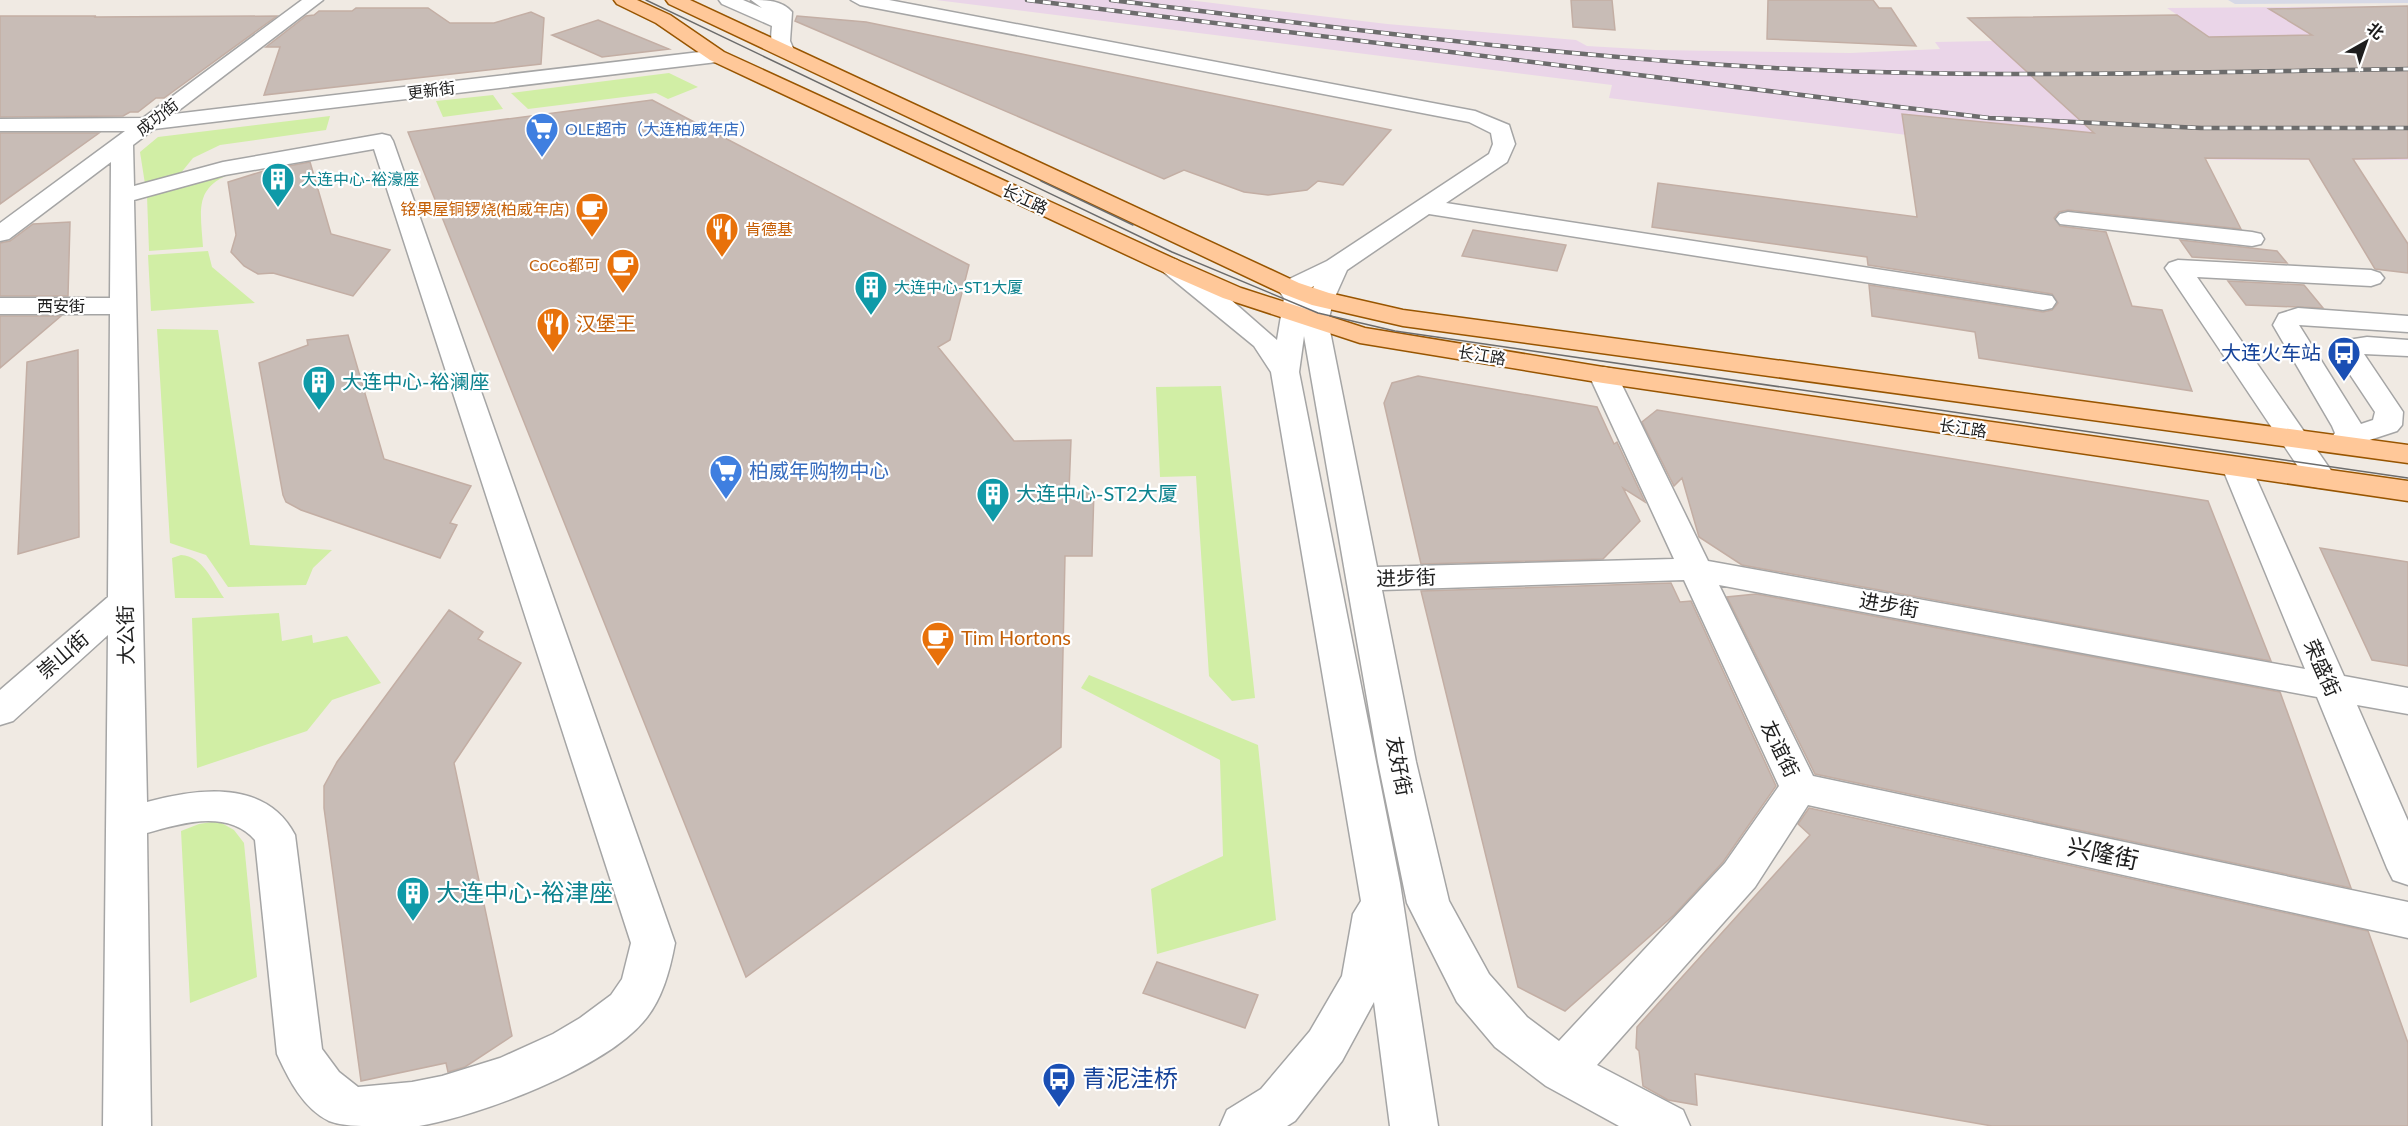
<svg xmlns="http://www.w3.org/2000/svg" width="2408" height="1126" font-family="Lato,'Noto Sans SC',sans-serif">
<style>
.industrial{fill:#ead5e8}
.grass{fill:#d1eea5}
.plaza{fill:#d7d9e6}
.building{fill:#c8bcb6;stroke:#c3aea4;stroke-width:1.5}
.lines{fill:none;stroke-linecap:round;stroke-linejoin:round}
.minor-casing{stroke:#a5a5a5;stroke-width:3}
.major-casing{stroke:#985500;stroke-width:3}
.minor{fill:#fff;fill-rule:evenodd}
.major{fill:#ffc899;fill-rule:evenodd}
.tram{stroke:#6c6c6c;stroke-width:1.5}
.rail-casing{stroke:#6c6c6c;stroke-width:4.5}
.rail{stroke:#fff;stroke-width:3;stroke-dasharray:8;stroke-linecap:butt}
.labels{text-anchor:middle;stroke-width:4.5;stroke-linejoin:round;paint-order:stroke}
.far-street-label{font-size:16px;fill:#1e1e1e;stroke:#fff}
.far-shop-label{font-size:16px;fill:#366cbe;stroke:#fff;text-anchor:start}
.far-culture-label{font-size:16px;fill:#0d838f;stroke:#fff;text-anchor:start}
.far-food-label{font-size:16px;fill:#c56008;stroke:#fff;text-anchor:end}
.food-label{font-size:20px;fill:#c56008;stroke:#fff;text-anchor:start}
.transit-label{font-size:20px;fill:#164399;stroke:#fff;text-anchor:end}
.culture-label{font-size:20px;fill:#0d838f;stroke:#fff;text-anchor:start}
.shop-label{font-size:20px;fill:#366cbe;stroke:#fff;text-anchor:start}
.street-label{font-size:20px;fill:#1e1e1e;stroke:#fff}
.near-street-label{font-size:24px;fill:#1e1e1e;stroke:#fff}
.near-culture-label{font-size:24px;fill:#0d838f;stroke:#fff;text-anchor:start}
.near-transit-label{font-size:24px;fill:#164399;stroke:#fff;text-anchor:start}
</style>
<rect width="100%" height="100%" fill="#f0eae3"/>
<!-- industrial -->
<path class="industrial" d="M936,0H1188L1387,24L1576,40L1587,46L1656,50L1850,53L1940,49L1935,42L2210,37L2167,8L2408,6V160H2221L1980,144L1609,98L1612,85Z"/>
<!-- grass -->
<path class="grass" d="M669,73L698,87L668,99L656,93L528,109L511,93Z
M493,95L503,109L443,117L436,101Z
M330,116L326,130L220,145L193,158L180,174L145,184L140,152L158,137Z
M236,168L239,171C194,185 200,206 203,247L149,251L147,196Z
M208,251L212,267L255,303L151,311L148,255Z
M157,329L218,330L250,545L332,550L313,568L306,585L228,587L206,555L170,543Z
M1221,386L1255,698L1232,701L1209,676L1196,476L1160,477L1156,387Z
M181,555C203,556 212,581 224,598H175L172,558Z
M279,613L282,641L312,635L313,643L347,636L381,683L332,700L307,731L197,768L192,618Z
M1089,675L1258,745L1276,920L1157,954L1151,889L1223,856L1220,760L1081,688Z
M218,821L234,830L244,843L257,977L190,1003L181,831L199,824Z"/>
<!-- plaza -->
<path class="plaza" d="M2228,0H2408V3L2235,4Z"/>
<!-- building -->
<path class="building" d="M1571,0H1612L1615,30L1573,27Z
M1768,0H1873L1879,8H1891L1916,46L1767,39Z
M2408,6V158L2353,159L2408,244V273L2375,269L2309,159L2205,158L2241,229L2068,210L2059,212L2054,218L2060,226L2106,232L2132,306L2162,310L2192,391L1979,358L1975,332L1872,316L1869,285L2043,312L2052,310L2058,303L2052,294L1868,265L1867,257L1652,227L1658,183L1917,217L1902,114L2094,133L1968,18L2177,15L2209,37L2312,35L2269,9Z
M356,8H428L450,23H494L531,12L544,18L541,64L264,95L280,47H266L306,16L314,15L319,11H352Z
M0,16H96L94,17L277,16L164,98H156L138,112H130L123,116L0,117Z
M797,16L866,22L1391,130L1343,185L1318,181L1307,190L1268,195L1244,192L1184,170L1164,179L795,21Z
M598,20L669,49L602,57L552,35Z
M652,100L969,265L950,340L938,347L1014,441L1071,440L1069,491L1094,490L1092,556H1065L1061,747L746,977L408,132Z
M0,133H99L0,204Z
M310,162L331,234L390,250L353,296L273,273L258,274L244,266L231,252L236,235L228,182L267,170Z
M70,222L68,296H0V243L10,241L33,224Z
M1473,230L1566,245L1557,271L1462,256Z
M2180,240L2277,251L2287,263L2192,257Z
M2228,281L2304,285L2323,308L2246,305Z
M0,316H61L0,368Z
M348,335L384,459L471,486L450,523L457,525L440,558L301,510L286,502L283,495L259,363L308,345L307,340Z
M78,350L79,537L18,554L27,362Z
M1418,376L1597,407L1614,444L1617,442L1645,502L1623,488L1640,521L1603,559L1421,564L1384,403L1392,383Z
M1657,410L2208,501L2271,661L1742,565L1699,537L1682,478L1674,486L1642,422Z
M2320,548L2408,562V666L2372,660Z
M1671,583L1680,602L1691,601L1776,786L1723,862L1674,915L1565,1011L1518,987L1421,591Z
M1756,594L2280,692L2351,888L1815,774L1727,597Z
M449,610L483,632L478,639L521,663L454,763L512,1036L465,1067L448,1072L446,1063L361,1081L324,808V786L337,762Z
M1809,808L2368,931L2408,1043V1126H1992L1695,1074L1697,1105L1668,1100L1643,1086L1639,1051L1636,1048L1637,1027L1810,835L1798,824Z
M1157,962L1258,995L1245,1028L1143,993Z"/>
<g class="lines">
<defs>
<path id="minor" d="M302,0H323L174,114L717,50L727,56L717,62L154,129L133,145L134,186L223,162L382,134L390,136L393,141L675,943C670,970 662,1001 643,1022C603,1069 479,1116 419,1126C404,1126 388,1126 373,1126C358,1126 343,1126 329,1121C303,1108 289,1080 277,1054L255,840C228,809 182,823 147,833L151,1126H103L108,635L13,721L0,725V690L108,597L110,314H0V298H110L111,162L9,239L0,241V223L125,131H0V119L143,118ZM374,149L631,943L622,979L611,995L580,1018L553,1034L500,1058L442,1076L412,1082L358,1087L339,1072L322,1049L295,835C266,779 198,788 147,802L134,200L225,175Z
M719,0H743L762,8L751,0C766,0 782,0 792,12L790,41L793,48L790,52H776C770,43 771,37 772,26L722,4Z
M851,0H889L1475,111L1509,125L1515,144L1507,162L1446,203L2052,296L2056,302L2052,308L2043,310L1429,214L1347,270L1334,299L1328,321L1377,567L1674,559L1589,375L1593,369L1603,367L1613,369L1617,375L1708,561L2305,669L2222,467L2226,460L2237,458L2248,460L2344,676L2408,688V714L2357,705L2408,821V885L2393,880L2387,868L2317,697L1719,585L1813,776L2408,902V938L1808,805L1755,887L1597,1065L1683,1110L1690,1126H1619L1546,1086L1495,1047L1457,1002L1407,903L1378,762L1304,336L1299,372L1400,883L1438,1126H1390L1374,1002L1342,1061L1295,1121L1287,1126H1220L1227,1110L1261,1089L1310,1031L1342,976L1353,914L1361,901L1271,372L1254,346L1155,265L1159,260L1168,257L1177,260L1222,292L1277,340L1284,298L1277,288L1281,283L1327,261L1489,154L1493,144L1491,133L1469,122L860,5ZM1314,286L1309,297L1305,291ZM1684,580L1779,786L1725,863L1559,1041L1527,1017L1489,974L1449,901L1416,762L1382,590Z
M2068,212L2252,232L2261,234L2264,239L2261,244L2252,246L2060,224L2056,219L2060,214Z
M2178,260L2371,270L2380,273L2384,278L2380,283L2371,286L2197,277L2337,479L2333,486L2322,488L2311,486L2165,268L2169,263Z
M2298,308L2408,316V332L2299,325L2361,424L2373,420L2375,412L2335,352L2341,341L2367,337L2408,340V356L2364,354L2403,412L2402,425L2397,431L2345,448L2334,445L2330,439L2335,433L2332,426L2273,325L2279,314Z"/>
<path id="major" d="M614,0H637L670,15L724,52L1177,260L1241,288L1365,328L1603,367L2408,481V501L1603,383L1360,343L1223,298L1159,270L710,60L656,23L617,4Z
M666,0H690L1299,283L1329,293L1403,310L2408,445V463L1403,326L1312,305L1281,293L669,4Z"/>
</defs>
<!-- minor casing -->
<use href="#minor" class="minor-casing"/>
<!-- major casing -->
<use href="#major" class="major-casing"/>
<!-- minor -->
<use href="#minor" class="minor"/>
<!-- major -->
<use href="#major" class="major"/>
<!-- tram -->
<path class="tram" d="M646,0L1172,252L1318,313L1395,331L2408,478
M1041,181L1133,225"/>
<defs>
<path id="rail" d="M1027,0L1989,118L2201,128H2408
M1111,0C1331,27 1552,56 1774,68C1985,79 2197,72 2408,69"/>
</defs>
<!-- rail casing -->
<use href="#rail" class="rail-casing"/>
<!-- rail -->
<use href="#rail" class="rail"/>
</g>
<!-- icons -->
<defs>
<symbol id="supermarket-pin" viewBox="-11 -11 22 30"><path d="M0 17L-7.5 6A9.5 9.5 0 1 1 7.5 6Z" fill="#3f7fe0" stroke="#fff"/><path d="M-6-5.5h2.5l.6 2H6L4.5 2H-2.5L-4.4-4H-6ZM-1.5 3.2a1.3 1.3 0 1 0 .1 0ZM3 3.2a1.3 1.3 0 1 0 .1 0Z" fill="#fff"/></symbol>
<symbol id="building-pin" viewBox="-11 -11 22 30"><path d="M0 17L-7.5 6A9.5 9.5 0 1 1 7.5 6Z" fill="#0f9aa8" stroke="#fff"/><path d="M-4-6H4V6H1V3H-1V6H-4ZM-2.5-4.3h1.7v1.8h-1.7ZM.8-4.3h1.7v1.8H.8ZM-2.5-1h1.7V.8h-1.7ZM.8-1h1.7V.8H.8Z" fill="#fff"/></symbol>
<symbol id="cafe-pin" viewBox="-11 -11 22 30"><path d="M0 17L-7.5 6A9.5 9.5 0 1 1 7.5 6Z" fill="#e8710a" stroke="#fff"/><path d="M-5.5-4.5H6V0H3Q3 3.5 0 3.5H-2.5Q-5.5 3.5-5.5 0ZM3-3.2v2h1.7v-2ZM-6 4.5H4V6H-6Z" fill="#fff"/></symbol>
<symbol id="restaurant-pin" viewBox="-11 -11 22 30"><path d="M0 17L-7.5 6A9.5 9.5 0 1 1 7.5 6Z" fill="#e8710a" stroke="#fff"/><path d="M-5-6h1v4h1v-4h1v4h1v-4h1v5L-1.5 .5V6h-2V.5L-5-1ZM5-6V6H3V1.5H1.5Q1.5-4 5-6Z" fill="#fff"/></symbol>
<symbol id="bus-pin" viewBox="-11 -11 22 30"><path d="M0 17L-7.5 6A9.5 9.5 0 1 1 7.5 6Z" fill="#1a4fb4" stroke="#fff"/><path d="M-5-6H5V4H4V6H2V4H-2V6H-4V4H-5ZM-3.5-4V0h7V-4ZM-3.5 1.2v1.5H-2V1.2ZM2 1.2v1.5H3.5V1.2Z" fill="#fff"/></symbol>
</defs>
<g fill-rule="evenodd">
<use href="#supermarket-pin" x="523" y="110" width="38" height="52"/>
<use href="#building-pin" x="259" y="160" width="38" height="52"/>
<use href="#cafe-pin" x="573" y="190" width="38" height="52"/>
<use href="#restaurant-pin" x="703" y="210" width="38" height="52"/>
<use href="#cafe-pin" x="604" y="246" width="38" height="52"/>
<use href="#building-pin" x="852" y="268" width="38" height="52"/>
<use href="#restaurant-pin" x="534" y="305" width="38" height="52"/>
<use href="#bus-pin" x="2325" y="334" width="38" height="52"/>
<use href="#building-pin" x="300" y="363" width="38" height="52"/>
<use href="#supermarket-pin" x="707" y="452" width="38" height="52"/>
<use href="#building-pin" x="974" y="475" width="38" height="52"/>
<use href="#cafe-pin" x="919" y="619" width="38" height="52"/>
<use href="#building-pin" x="394" y="874" width="38" height="52"/>
<use href="#bus-pin" x="1040" y="1060" width="38" height="52"/>
</g>
<g class="labels">
<!-- far-street labels -->
<g class="far-street-label">
<text transform="translate(431 90) rotate(-7)" y="6">更新街</text>
<text transform="translate(157 117) rotate(-38)" y="6">成功街</text>
<text transform="translate(1025 199) rotate(25)" y="6">长江路</text>
<text x="61" y="312">西安街</text>
<text transform="translate(1482 355) rotate(9)" y="6">长江路</text>
<text transform="translate(1963 428) rotate(8)" y="6">长江路</text>
</g>
<!-- far-shop labels -->
<g class="far-shop-label">
<text x="565" y="135">OLE超市（大连柏威年店）</text>
</g>
<!-- far-culture labels -->
<g class="far-culture-label">
<text x="301" y="185">大连中心-裕濠座</text>
<text x="894" y="293">大连中心-ST1大厦</text>
</g>
<!-- far-food labels -->
<g class="far-food-label">
<text x="569" y="215">铭果屋铜锣烧(柏威年店)</text>
<text x="745" y="235" text-anchor="start">肯德基</text>
<text x="600" y="271">CoCo都可</text>
</g>
<!-- food labels -->
<g class="food-label">
<text x="576" y="331">汉堡王</text>
<text x="961" y="645">Tim Hortons</text>
</g>
<!-- transit labels -->
<g class="transit-label">
<text x="2321" y="360">大连火车站</text>
</g>
<!-- culture labels -->
<g class="culture-label">
<text x="342" y="389">大连中心-裕澜座</text>
<text x="1016" y="501">大连中心-ST2大厦</text>
</g>
<!-- shop labels -->
<g class="shop-label">
<text x="749" y="478">柏威年购物中心</text>
</g>
<!-- street labels -->
<g class="street-label">
<text transform="translate(1406 578) rotate(-2)" y="7">进步街</text>
<text transform="translate(1889 605) rotate(10)" y="7">进步街</text>
<text transform="translate(126 635) rotate(-91)" y="7">大公街</text>
<text transform="translate(63 655) rotate(-41)" y="7">崇山街</text>
<text transform="translate(2322 668) rotate(66)" y="7">荣盛街</text>
<text transform="translate(1780 749) rotate(64)" y="7">友谊街</text>
<text transform="translate(1399 766) rotate(79)" y="7">友好街</text>
</g>
<!-- near-street labels -->
<g class="near-street-label">
<text transform="translate(2103 854) rotate(12)" y="8">兴隆街</text>
</g>
<!-- near-culture labels -->
<g class="near-culture-label">
<text x="436" y="901">大连中心-裕津座</text>
</g>
<!-- near-transit labels -->
<g class="near-transit-label">
<text x="1082" y="1087">青泥洼桥</text>
</g>
</g>
<!-- north arrow -->
<g transform="translate(2366 42) rotate(40)" stroke="#ffffff" stroke-width="4.5" paint-order="stroke">
<path d="M0-4.5L10 22L0 15L-10 22Z" fill="#1e1e1e"/>
<text y="-9" font-size="16" font-weight="bold" text-anchor="middle" fill="#1e1e1e">北</text>
</g>
</svg>
